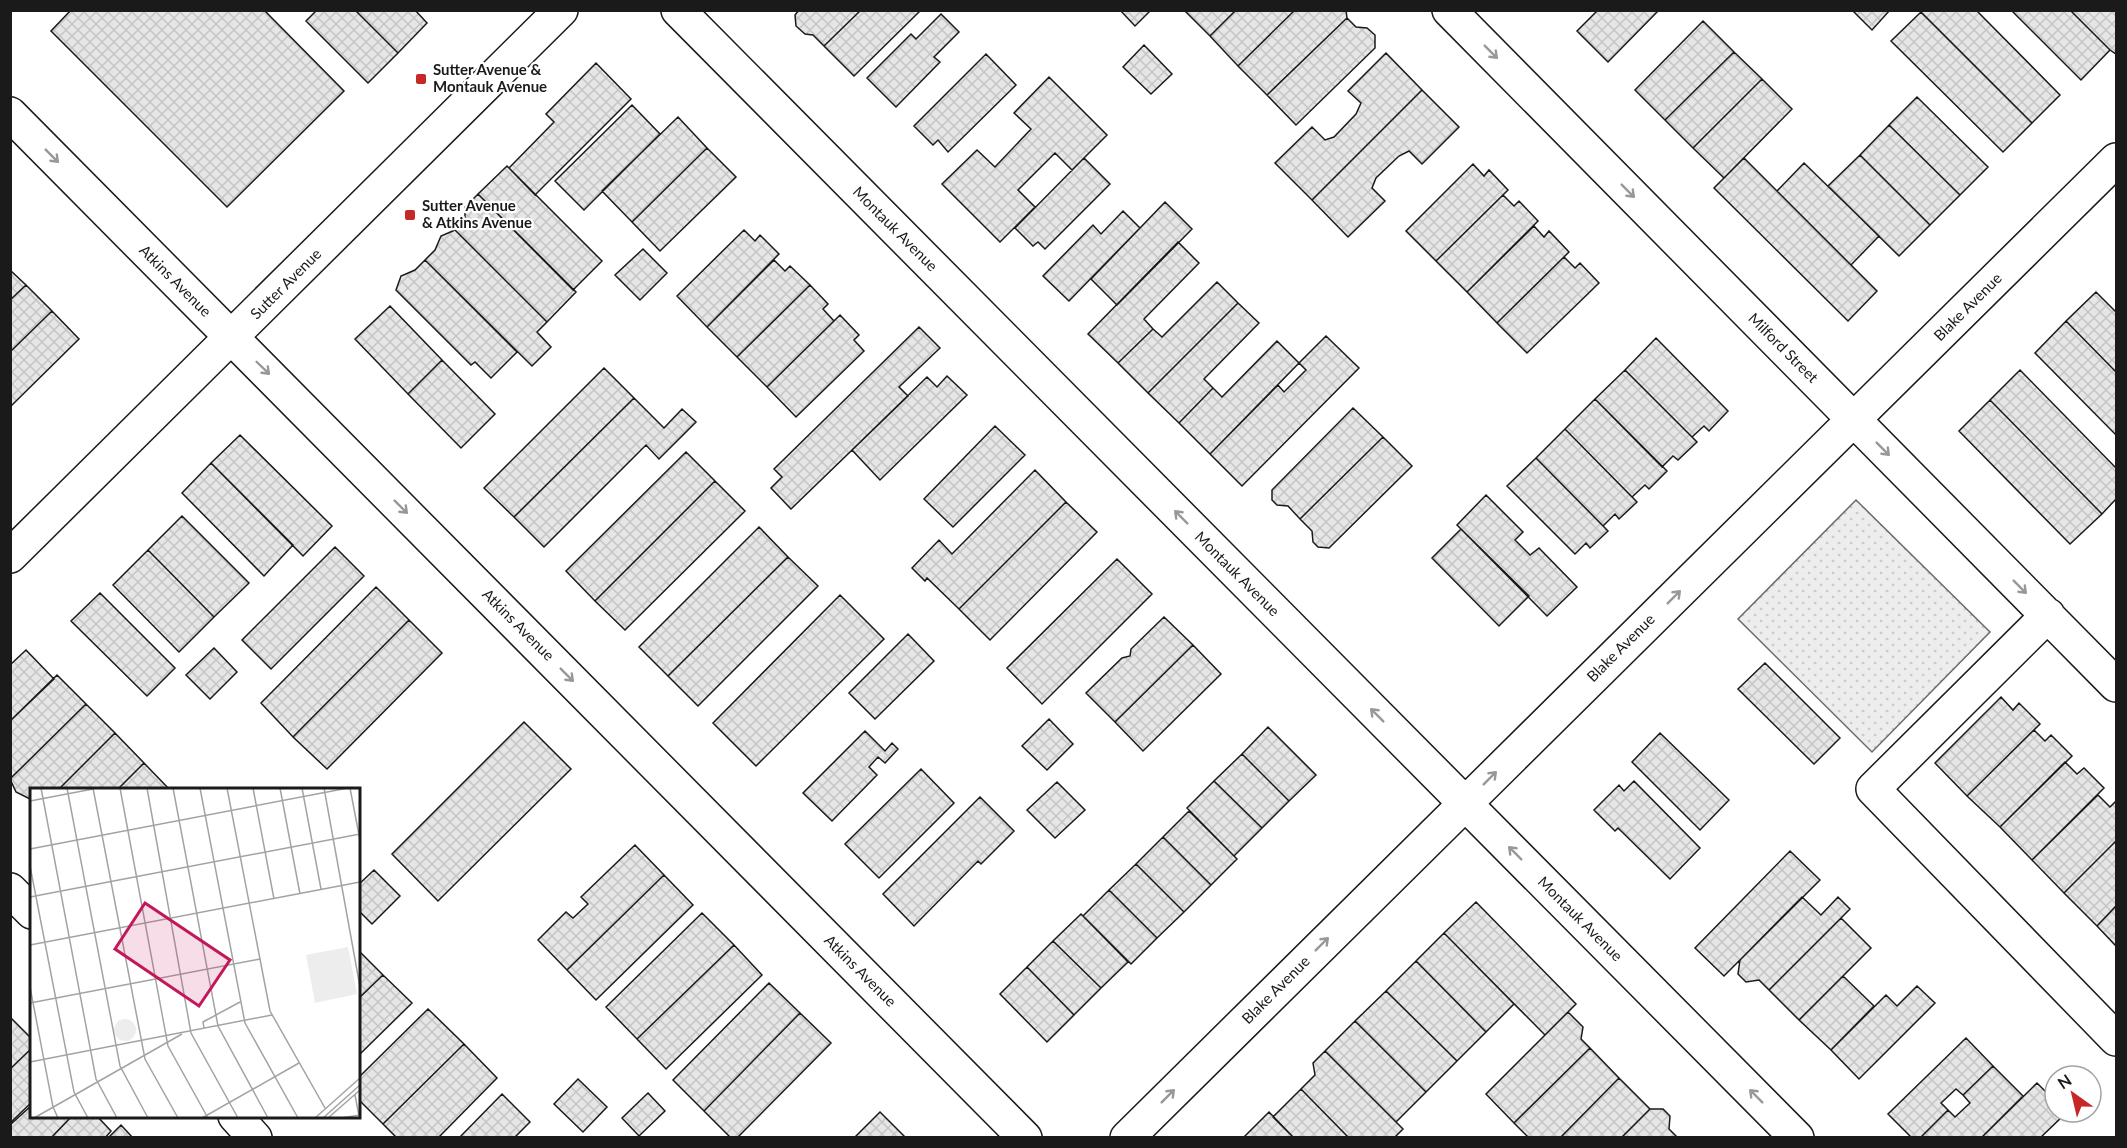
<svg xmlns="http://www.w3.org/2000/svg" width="2127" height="1148" font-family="Lato,sans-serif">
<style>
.garden{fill:url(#garden-dots);stroke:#6a6a6a;stroke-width:1.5}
.building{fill:url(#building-cross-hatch);stroke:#1a1a1a;stroke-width:1.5}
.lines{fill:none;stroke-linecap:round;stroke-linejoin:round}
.minor-casing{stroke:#1a1a1a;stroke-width:36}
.minor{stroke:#fff;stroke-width:33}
.oneway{stroke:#989898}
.poi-dot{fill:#c62828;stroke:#fff;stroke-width:2}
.labels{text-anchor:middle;stroke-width:4.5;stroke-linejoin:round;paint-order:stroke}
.poi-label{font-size:15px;font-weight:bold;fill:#1a1a1a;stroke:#fff;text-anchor:start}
.street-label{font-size:15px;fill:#1a1a1a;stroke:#fff}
.inset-road{fill:none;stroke:#a3a3a3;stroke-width:1.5}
.view{fill:#c2185b;fill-opacity:0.15;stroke:#c2185b;stroke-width:3}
.inset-edge{fill:none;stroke:#1a1a1a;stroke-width:3}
</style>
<defs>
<pattern id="garden-dots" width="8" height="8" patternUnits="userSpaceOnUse" patternTransform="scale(1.5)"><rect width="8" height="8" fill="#ededed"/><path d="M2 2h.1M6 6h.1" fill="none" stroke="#cbcbcb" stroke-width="1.8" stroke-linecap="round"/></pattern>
<pattern id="building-cross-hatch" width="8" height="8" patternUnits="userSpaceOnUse" patternTransform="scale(1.5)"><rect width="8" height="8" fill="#e6e6e6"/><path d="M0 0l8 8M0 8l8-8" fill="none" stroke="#c5c5c5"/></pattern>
</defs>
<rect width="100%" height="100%" fill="#fff"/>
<!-- garden -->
<path class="garden" d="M1856,500L1990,632L1872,752L1738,619Z"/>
<!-- building -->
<path class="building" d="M71,10H264L344,91L227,207L51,31Z
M317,10H355L398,53L368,83L306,21Z
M355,10H415L427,23L398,53Z
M799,10H861L824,46L813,35L805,34L796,26L795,15Z
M861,10H921L854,76L824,46Z
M1120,10H1151L1135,26Z
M1184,10H1236L1210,36Z
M1236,10H1295L1238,66L1210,36Z
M1295,10H1346L1347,18L1267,95L1238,66Z
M1598,10H1659L1608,62L1577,31Z
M1852,10H1890L1872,30Z
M1922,10H1976L2060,95L2032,123L1921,12Z
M2011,10H2070L2110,50L2081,80Z
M2070,10H2116V54L2110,50Z
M1921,12L2032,123L2003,152L1891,41Z
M941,14L959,32L934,57L940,62L896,107L867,78L911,34L916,39Z
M1347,18L1356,27L1367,28L1375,35V48L1296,125L1267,95Z
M1703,21L1734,52L1665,120L1635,90Z
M1144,45L1172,74L1151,94L1123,67Z
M1734,52L1762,79L1693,148L1665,120Z
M1386,53L1422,90L1312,200L1275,163L1312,127L1325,140L1334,137L1356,114L1361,103L1348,91Z
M986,54L1016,85L948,152L938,140L933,145L914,126Z
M596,63L631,99L535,195L509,168L554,122L546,114Z
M1049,77L1107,135L1072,170L1055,153L1018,190L1035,207L1000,242L942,184L977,150L995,167L1031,129L1014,113Z
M1762,79L1792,109L1724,178L1693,148Z
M1422,90L1459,127L1422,164L1409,151L1399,156L1376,178L1372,188L1385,201L1348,237L1312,200Z
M1917,97L1988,167L1960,195L1889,125Z
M632,105L660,134L584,210L555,181Z
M678,117L707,148L632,222L602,191Z
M1889,125L1960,195L1930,225L1860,155Z
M707,148L736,177L660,251L632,222Z
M1860,155L1930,225L1899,256L1828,186Z
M1084,158L1110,184L1045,249L1038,242L1033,246L1015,228Z
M1744,158L1877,291L1848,321L1714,188Z
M1804,163L1879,236L1851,265L1777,191Z
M1473,164L1484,176L1489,170L1508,190L1436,261L1406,231Z
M507,166L602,261L573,290L478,194Z
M478,194L576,292L547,322L455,230L465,220V207Z
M1503,195L1514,206L1519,201L1538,221L1467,292L1436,261Z
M1165,202L1192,229L1117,305L1091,279Z
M1123,211L1140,228L1069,301L1043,276L1093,225L1101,234Z
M1534,226L1544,237L1549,231L1569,252L1497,323L1467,292Z
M455,230L547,322L537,332L551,347L532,366L425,260L435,250L441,236Z
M744,230L755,241L760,235L779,254L707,327L677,296Z
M1178,242L1199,263L1144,319L1153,329L1118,363L1088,334Z
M643,249L667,273L640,300L615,275Z
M1564,257L1575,268L1580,263L1599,283L1527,353L1497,323Z
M425,260L517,352L491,378L475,362L471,365L396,290L401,276L415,270Z
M774,260L785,271L790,266L810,285L737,357L707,327Z
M10,270L26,285L10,300Z
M1217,282L1238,303L1148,393L1118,363L1153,329L1162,337Z
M26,285L52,311L10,352V300Z
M810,285L828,304L823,309L834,321L767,387L737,357Z
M2096,292L2116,312V372L2066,321Z
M1238,303L1259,323L1204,379L1213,388L1179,423L1148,393Z
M390,306L442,360L408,394L355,339Z
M52,311L79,339L10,407V352Z
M840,315L859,335L854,340L864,351L796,417L767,387Z
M2066,321L2116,372V435L2035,353Z
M919,327L940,348L899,387L908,396L791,509L771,488L782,477L774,469Z
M1326,336L1359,368L1242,486L1210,454L1278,385L1284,392L1306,370L1299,363Z
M1656,338L1728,411L1709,431L1704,426L1692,437L1625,370Z
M1277,341L1299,363L1210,454L1179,423L1213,388L1222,397Z
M442,360L495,414L461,448L408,394Z
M604,368L634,398L514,517L484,488Z
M1625,370L1697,442L1678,460L1673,456L1662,467L1595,399Z
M2020,370L2116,468V499L2102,514L1990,400Z
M947,376L967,395L880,480L852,450L927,377L937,387Z
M634,398L664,428L682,409L696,422L659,459L646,445L544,547L514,517Z
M1595,399L1667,471L1649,489L1645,485L1632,497L1565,429Z
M1990,400L2102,514L2070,544L1959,431Z
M1353,408L1383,437L1300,519L1288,506L1277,505L1272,500V490Z
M995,426L1025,455L953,527L924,499Z
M1565,429L1637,502L1619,519L1615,514L1603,526L1536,458Z
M240,435L332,526L303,556L211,463Z
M1383,437L1412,466L1329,548L1318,547L1313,542L1312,531L1300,519Z
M686,452L715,481L595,601L566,571Z
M1536,458L1608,531L1590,548L1586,543L1575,554L1507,486Z
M211,463L293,545L264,576L182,493Z
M1035,470L1066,502L959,609L927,578L925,581L912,568L939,540L952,554Z
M715,481L745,511L625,630L595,601Z
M1486,495L1523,532L1515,540L1530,555L1539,548L1577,587L1547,616L1457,525Z
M1066,502L1097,532L990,640L959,609Z
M182,516L249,583L214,617L148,550Z
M759,527L788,557L668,676L639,647Z
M1461,529L1529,596L1499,626L1432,558Z
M335,547L364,576L271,669L242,640Z
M148,550L214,617L179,652L113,585Z
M788,557L818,586L698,706L668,676Z
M1117,559L1152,594L1042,704L1007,668Z
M376,587L409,620L293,737L261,703Z
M100,593L175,668L147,696L71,621Z
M840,595L884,639L756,766L713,723Z
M1164,617L1193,645L1115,722L1086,693L1122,658L1130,656L1131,649Z
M409,620L442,653L327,769L293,737Z
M908,634L934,661L875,719L849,693Z
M1193,645L1221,674L1143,751L1115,722Z
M214,648L237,672L210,699L186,675Z
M26,650L54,679L10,721V665Z
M1765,663L1840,738L1814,764L1738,689Z
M57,675L86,704L10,779V721Z
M2001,697L2013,710L2019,703L2040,724L1967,796L1935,763Z
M86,704L115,733L58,790H32V800L16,792L10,779Z
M1049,719L1073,744L1047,770L1022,746Z
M524,722L571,769L438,901L392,854Z
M1268,727L1316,775L1289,801L1242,754Z
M2034,730L2045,741L2051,735L2072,756L2000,827L1967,796Z
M865,731L885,751L892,743L898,749L885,763L878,757L869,767L877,775L832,821L803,793Z
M115,733L144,763L117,790H58Z
M1660,733L1729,800L1700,830L1632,762Z
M1242,754L1289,801L1262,828L1214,781Z
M2065,762L2077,774L2084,768L2104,788L2032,860L2000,827Z
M144,763L170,790H117Z
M921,769L954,803L879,878L845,844Z
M1214,781L1262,828L1234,856L1187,808Z
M1634,781L1700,848L1670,879L1618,828L1615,831L1594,810L1619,785L1624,791Z
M1057,782L1085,810L1055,838L1027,810Z
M2098,795L2110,807L2116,801V841L2064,893L2032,860Z
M980,797L1014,831L981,864L978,861L914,926L883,894Z
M1189,811L1237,859L1211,885L1163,837Z
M1163,837L1211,885L1184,912L1136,864Z
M2116,841V906L2097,926L2064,893Z
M635,845L664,875L567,970L538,940L566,912L573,918L588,904L581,897Z
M1790,851L1820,880L1724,976L1695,948Z
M1136,864L1184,912L1157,938L1109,890Z
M374,870L400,896L372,924L358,910V885Z
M664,875L693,905L596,1000L567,970Z
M1109,890L1157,938L1131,964L1083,916Z
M1802,897L1821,915L1838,897L1850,909L1769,990L1759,980L1746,982L1738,974L1740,960Z
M1476,902L1576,1004L1545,1035L1444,933Z
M2116,906V946L2097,926Z
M702,913L734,945L637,1039L606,1007Z
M1081,914L1128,962L1101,988L1053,941Z
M1841,918L1871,948L1799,1020L1769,990Z
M1444,933L1514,1004L1486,1032L1416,961Z
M1053,941L1101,988L1074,1015L1027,967Z
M734,945L762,975L666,1069L637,1039Z
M358,950L383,975L358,999Z
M1416,961L1486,1032L1457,1061L1386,991Z
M1027,967L1074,1015L1047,1042L1000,994Z
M383,975L412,1003L358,1056V999Z
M1843,976L1874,1006L1831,1050L1799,1020Z
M769,983L800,1013L704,1111L673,1080Z
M1917,986L1935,1003L1859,1079L1831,1050L1886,995L1897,1006Z
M1386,991L1457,1061L1426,1092L1355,1021Z
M428,1009L464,1044L383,1124L358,1099V1078Z
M1568,1012L1583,1027L1581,1039L1590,1048L1514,1123L1486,1094Z
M800,1013L831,1043L737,1138H731L704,1111Z
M10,1017L32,1039V1048L10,1069Z
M1355,1021L1426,1092L1396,1122L1325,1051Z
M1966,1038L1993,1066L1963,1095L1956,1089L1941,1103L1948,1110L1920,1138H1912L1888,1114Z
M464,1044L497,1078L438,1138H397L383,1124Z
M32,1048V1102L10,1123V1069Z
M1590,1048L1619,1078L1560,1138H1529L1514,1123Z
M1325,1051L1403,1129L1394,1138H1349L1301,1089L1315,1075L1313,1063Z
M1993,1066L2023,1096L1981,1138H1920L1948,1110L1955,1117L1970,1103L1963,1095Z
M1619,1078L1650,1109L1621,1138H1560Z
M578,1079L607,1107L583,1132L554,1104Z
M2037,1083L2055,1101V1112L2066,1113L2040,1138H1981Z
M1301,1089L1349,1138H1294L1273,1117Z
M648,1093L665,1111L639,1136L622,1118Z
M502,1094L530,1122L514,1138H459Z
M32,1105V1116H72L51,1138H10V1125Z
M1650,1109H1663L1670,1116L1669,1129L1678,1138H1621Z
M880,1112L906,1138H854Z
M1269,1112L1294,1138H1243Z
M72,1116H97L111,1131L105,1138H51Z
M121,1125L133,1138H108Z"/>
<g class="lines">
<defs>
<path id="minor" d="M678,10L1797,1138
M1449,10L2116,685
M10,114L1025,1138
M10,556L561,10
M2048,615L1873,789L2116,1039
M10,890L32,912
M235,1116L255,1138
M1127,1138L2116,160"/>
</defs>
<!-- minor casing -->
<use href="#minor" class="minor-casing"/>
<!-- minor -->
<use href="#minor" class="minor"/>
</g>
<!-- one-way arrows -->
<defs><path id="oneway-shaft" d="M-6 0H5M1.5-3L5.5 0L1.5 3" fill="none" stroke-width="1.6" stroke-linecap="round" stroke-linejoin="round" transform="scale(1.5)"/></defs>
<g class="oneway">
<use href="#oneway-shaft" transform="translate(1491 52) rotate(45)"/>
<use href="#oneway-shaft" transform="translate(52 156) rotate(45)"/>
<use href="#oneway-shaft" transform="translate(1628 191) rotate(45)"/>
<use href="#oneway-shaft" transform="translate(263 368) rotate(44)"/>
<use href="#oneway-shaft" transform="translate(1883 449) rotate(45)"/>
<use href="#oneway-shaft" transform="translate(401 507) rotate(45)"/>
<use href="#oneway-shaft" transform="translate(1181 517) rotate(-135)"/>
<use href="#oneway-shaft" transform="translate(2020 587) rotate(45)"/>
<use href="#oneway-shaft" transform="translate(1674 597) rotate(-45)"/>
<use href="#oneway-shaft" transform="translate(567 675) rotate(45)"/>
<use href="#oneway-shaft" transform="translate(1377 715) rotate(-135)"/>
<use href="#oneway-shaft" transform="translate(1490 778) rotate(-45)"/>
<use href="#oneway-shaft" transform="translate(1515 853) rotate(-135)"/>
<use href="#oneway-shaft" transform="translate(1322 944) rotate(-45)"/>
<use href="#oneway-shaft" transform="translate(1168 1096) rotate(-45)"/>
<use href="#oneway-shaft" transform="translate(1756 1096) rotate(-135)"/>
</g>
<!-- markers -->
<g class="poi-dot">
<rect x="415" y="73" width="12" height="12" rx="3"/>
<rect x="404" y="209" width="12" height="12" rx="3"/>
</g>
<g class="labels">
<!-- poi labels -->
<g class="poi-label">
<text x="433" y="75">Sutter Avenue &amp;<tspan x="433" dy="17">Montauk Avenue</tspan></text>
<text x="422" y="211">Sutter Avenue<tspan x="422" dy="17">&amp; Atkins Avenue</tspan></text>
</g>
<!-- street labels -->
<g class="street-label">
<text transform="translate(895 229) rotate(45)" y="5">Montauk Avenue</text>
<text transform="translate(175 281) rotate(45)" y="5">Atkins Avenue</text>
<text transform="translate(286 284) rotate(-45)" y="5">Sutter Avenue</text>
<text transform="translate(1968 307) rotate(-45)" y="5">Blake Avenue</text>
<text transform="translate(1783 348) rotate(45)" y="5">Milford Street</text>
<text transform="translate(1237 574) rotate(45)" y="5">Montauk Avenue</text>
<text transform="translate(518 625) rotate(45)" y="5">Atkins Avenue</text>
<text transform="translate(1621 648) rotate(-45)" y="5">Blake Avenue</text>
<text transform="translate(1580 919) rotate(45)" y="5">Montauk Avenue</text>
<text transform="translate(860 971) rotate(45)" y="5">Atkins Avenue</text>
<text transform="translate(1276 990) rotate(-45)" y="5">Blake Avenue</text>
</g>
</g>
<!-- overview -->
<g transform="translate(30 788)">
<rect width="330" height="330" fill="#fff"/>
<path d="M318,159L327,206L285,215L276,167ZM84 242a11 11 0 1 1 22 0a11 11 0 1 1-22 0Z" fill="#ededed"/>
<path class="inset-road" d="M11,0L66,291L87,330M37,0L90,278L118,330M63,0L115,271L148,330M90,0L138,258L178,330M117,0L161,245L208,330M143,0L188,238L238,330M170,0L215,235L268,330M197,0L240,223L295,320M223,0L244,111M250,0L270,106M272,0L291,101M294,0L330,199M320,0L330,52M0,13L63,1M0,61L318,0M0,78L44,304L58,330M0,109L330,46M0,157L330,94M0,199L23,319L28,330M0,215L230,171M174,240L173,234L210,214M0,274L242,227M325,307L329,328M4,330L152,246M172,330L269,275M285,330L330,290M293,330L330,297M298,330L330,302M311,330L330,327"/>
<path class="view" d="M115,115L200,172L169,218L85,161Z"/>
<rect width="330" height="330" class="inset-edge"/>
</g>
<!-- border -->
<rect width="2127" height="1148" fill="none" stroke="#1a1a1a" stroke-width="24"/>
<!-- north arrow -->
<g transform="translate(2073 1094) rotate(326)"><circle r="28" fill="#ffffff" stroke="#a3a3a3" stroke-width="1.5"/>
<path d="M0-4.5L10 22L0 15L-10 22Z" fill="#c62828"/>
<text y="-9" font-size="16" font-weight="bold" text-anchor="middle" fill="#1a1a1a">N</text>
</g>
</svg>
